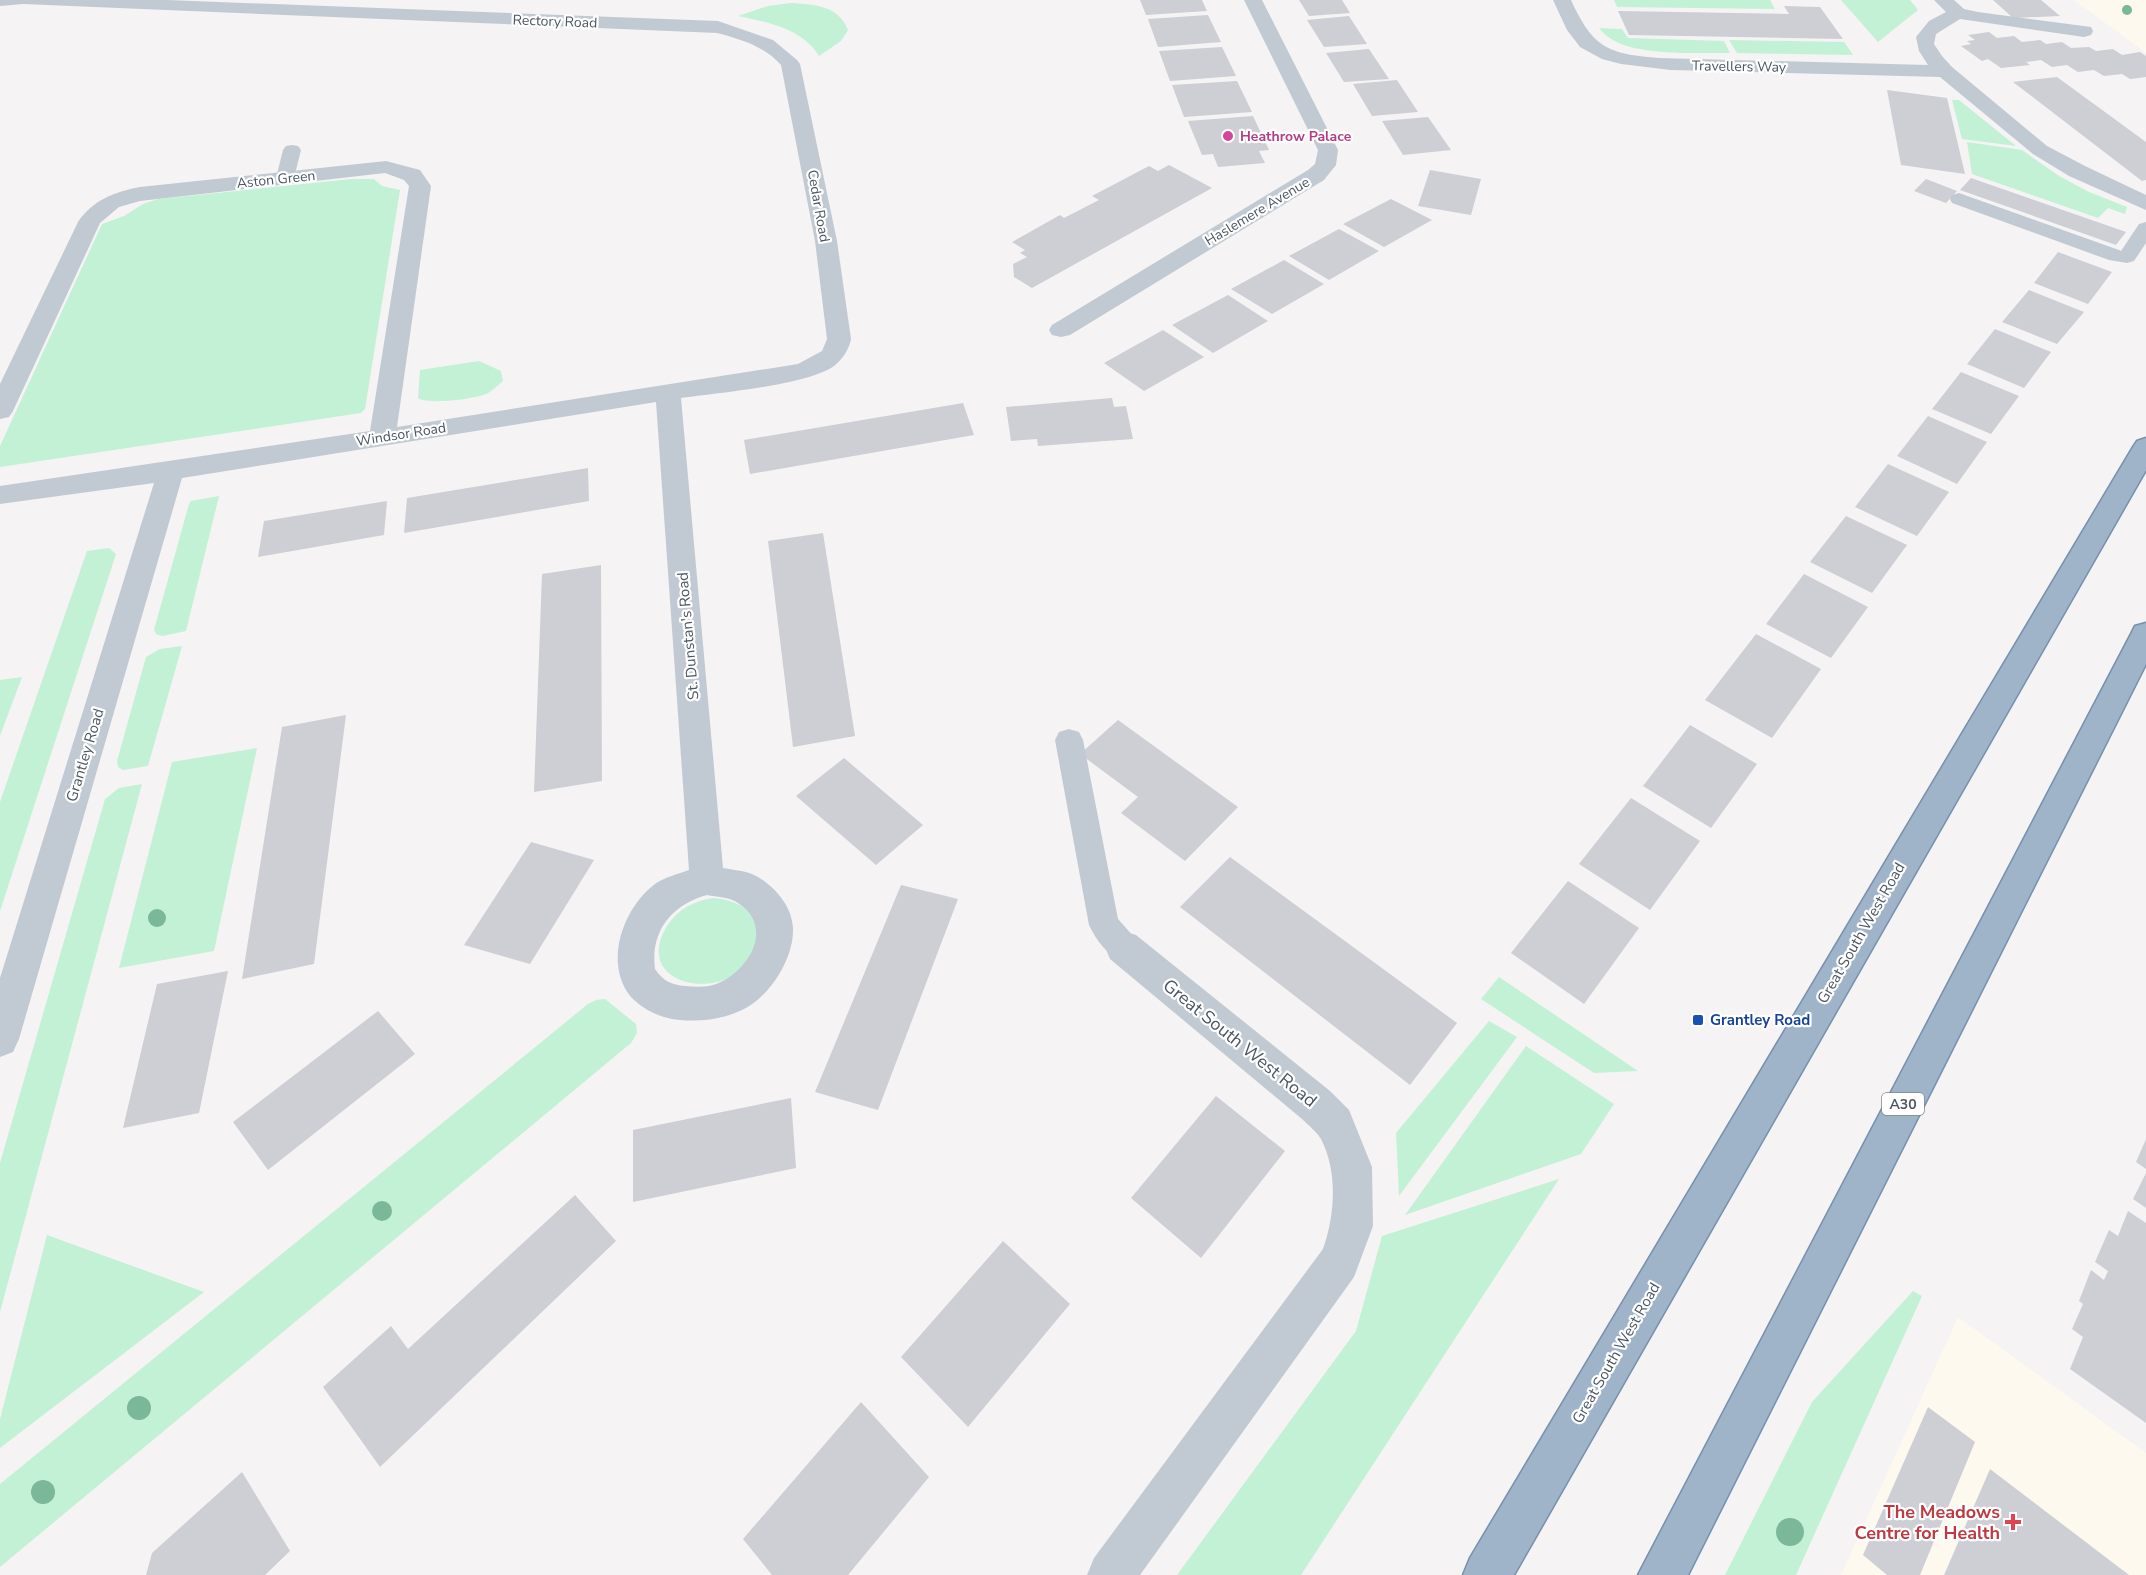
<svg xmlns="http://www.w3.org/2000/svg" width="2146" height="1575" font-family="'Nunito Sans',sans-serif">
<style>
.commercial{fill:#fdf9ef}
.green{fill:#c3f1d5}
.building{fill:#cdcfd5}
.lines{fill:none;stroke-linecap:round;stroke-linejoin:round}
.trunk-casing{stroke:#7690ad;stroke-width:3}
.service{fill:#c1cad2;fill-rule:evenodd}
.minor{fill:#c1cad2;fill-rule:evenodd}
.trunk{fill:#9fb4c9;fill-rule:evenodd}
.tree{fill:#7bb799}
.hotel-dot{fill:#d1479c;stroke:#fff;stroke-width:2}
.transit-dot{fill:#1a4fb4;stroke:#fff;stroke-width:2}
.health-dot{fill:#e0444e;stroke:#fff;stroke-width:2}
.labels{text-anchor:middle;stroke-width:4.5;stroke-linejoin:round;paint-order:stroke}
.far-street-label{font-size:14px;fill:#4a5661;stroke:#fff}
.far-hotel-label{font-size:14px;font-weight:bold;fill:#b23c85;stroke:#fff;text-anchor:start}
.shield{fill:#fff;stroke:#808990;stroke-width:1.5}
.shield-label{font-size:14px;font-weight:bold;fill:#4a5661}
.street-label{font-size:15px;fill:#4a5661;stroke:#fff}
.transit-label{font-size:15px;font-weight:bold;fill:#164399;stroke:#fff;text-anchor:start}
.near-street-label{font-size:18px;fill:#4a5661;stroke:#fff}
.near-health-label{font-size:18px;font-weight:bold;fill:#be3a42;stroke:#fff;text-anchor:end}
</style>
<rect width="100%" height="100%" fill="#f5f3f3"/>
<!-- commercial -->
<path class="commercial" d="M2074,0H2146V53Z
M1958,1317L2146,1453V1575H1841Z"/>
<!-- green -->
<path class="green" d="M1614,0H1770L1775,9L1617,7Z
M1841,0H1910L1918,10L1878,42Z
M791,3C816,5 838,5 848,30L841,41L819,56C803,29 767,22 738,16L768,6Z
M1599,28L1622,29L1628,38L1724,41L1730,53C1695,52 1621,59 1599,28Z
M1729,40L1844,42L1853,55L1737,53Z
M1952,100H1959L2016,146L1962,139Z
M1967,142L2022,150L2059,176L2089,192L2127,207L2125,214L2108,208L2098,218L1972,174Z
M352,179H374L382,186L400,190L365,409L361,413L0,467V446L102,224L124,216L143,204L158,199Z
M479,361L501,371L503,381C498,385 493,390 488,393C477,399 428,405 418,398L420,370Z
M219,496L186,631L162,636L156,634L154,630L189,504L191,501Z
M109,548L116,554L0,911V802L87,551Z
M182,646L148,766L123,770L118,767L117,761L146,657L160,649Z
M22,677L0,736V680Z
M257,748L214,951L119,968L172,762Z
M142,784L0,1312V1163L105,799L119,788Z
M713,898C736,900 761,910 757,938C749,1008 626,993 667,926C678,909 694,901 713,898Z
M1499,977L1638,1071L1594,1073L1481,999Z
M605,999L636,1024L637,1033L631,1043L0,1567V1484L588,1004L596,1000Z
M1489,1021L1517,1037L1399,1196L1396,1133Z
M1526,1046L1614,1104L1581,1154L1405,1215Z
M1559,1179L1301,1575H1177L1356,1331L1382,1236Z
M47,1235L204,1292L0,1448V1419Z
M1913,1291L1922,1296L1796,1575H1725L1812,1402Z"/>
<!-- building -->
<path class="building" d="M1140,0H1202L1207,11L1146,15Z
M1299,0H1342L1350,13L1309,16Z
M1993,0H2041L2060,16L2013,18Z
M1784,6L1820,7L1843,39L1629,35L1618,11L1789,14Z
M1208,15L1221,42L1158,47L1148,19Z
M1349,16L1367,44L1324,47L1307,20Z
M1989,32L1997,38L2014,36L2022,42L2040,40L2046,44L2062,42L2071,48L2089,47L2096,51L2113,49L2122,55L2140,52L2146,56V77L2130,79L2122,74L2104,76L2094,70L2078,72L2067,65L2052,67L2041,60L2026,62L2030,65L2001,68L1988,59L1982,61L1961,46L1971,44L1967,41L1975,40L1968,35Z
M1222,47L1236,76L1170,81L1159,51Z
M1369,49L1389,79L1344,82L1326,53Z
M2057,77L2146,142V180L2142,181L2013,82Z
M1397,80L1418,112L1372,116L1353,84Z
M1237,81L1252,112L1184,117L1172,85Z
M1887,90L1947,98L1965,174L1901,165Z
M1253,116L1269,150L1259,151L1265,163L1218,167L1213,154L1202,155L1188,121Z
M1428,117L1451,150L1403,155L1382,121Z
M1169,165L1212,188L1032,288L1014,277L1013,264L1027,257L1020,253L1025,250L1012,242L1060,215L1064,218L1099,200L1092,196L1149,166L1158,171Z
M1430,170L1481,179L1471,215L1418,206Z
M1971,178L2126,232L2116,245L1960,190Z
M1926,179L1957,191L1946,203L1914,191Z
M1391,199L1432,220L1384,247L1343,224Z
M1339,229L1379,251L1329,280L1289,256Z
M2058,252L2112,272L2088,304L2034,283Z
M1284,260L1324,284L1272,314L1231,289Z
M2029,290L2084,312L2057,344L2002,322Z
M1228,295L1268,321L1213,353L1172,325Z
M1995,329L2051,352L2024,388L1967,364Z
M1163,330L1204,357L1144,391L1104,363Z
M1961,372L2019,396L1991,434L1932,409Z
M1112,398L1114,407L1126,406L1133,439L1038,446L1037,439L1011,441L1006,407Z
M963,403L974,435L750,474L744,440Z
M1928,416L1987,442L1957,484L1897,456Z
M1888,464L1949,492L1917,536L1855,507Z
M588,468L589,501L404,533L407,498Z
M387,501L384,535L258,557L264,521Z
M1846,516L1907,545L1872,593L1810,562Z
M823,533L855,736L793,747L768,541Z
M601,565L602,781L534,792L542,574Z
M1804,574L1868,607L1831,658L1766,624Z
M1756,634L1821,669L1772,738L1705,700Z
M346,715L314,964L242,979L282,727Z
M1118,720L1238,807L1185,861L1121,813L1138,797L1080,754Z
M1690,725L1757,764L1711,828L1643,786Z
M844,758L923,825L876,865L796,796Z
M1631,798L1700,841L1650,910L1579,864Z
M531,842L594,860L530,964L464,945Z
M1230,857L1457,1023L1410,1085L1180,907Z
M1568,881L1639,928L1584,1004L1511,953Z
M901,885L958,899L878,1110L815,1092Z
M228,971L199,1113L123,1128L157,984Z
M378,1011L415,1054L268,1170L233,1122Z
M1216,1096L1285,1151L1201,1258L1131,1198Z
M791,1098L796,1168L633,1202V1130Z
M2146,1139V1169L2136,1162Z
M2146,1173V1208L2133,1199Z
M575,1195L616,1241L380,1467L323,1387L391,1326L408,1349Z
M2128,1211L2146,1223V1423L2070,1369L2083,1337L2072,1329L2083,1304L2079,1301L2091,1270L2104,1280L2108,1271L2095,1262L2109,1230L2118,1236Z
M1003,1241L1070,1304L968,1427L901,1357Z
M861,1402L929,1477L848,1575H772L743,1539Z
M1928,1407L1975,1442L1920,1575H1887L1863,1555Z
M1990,1469L2129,1575H1944Z
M242,1472L290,1551L265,1575H146L152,1553Z"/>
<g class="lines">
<defs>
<path id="trunk" d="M2146,438V470L1514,1575H1463L1470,1558L2133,447L2137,441Z
M2146,623V664L1688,1575H1638L2131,634L2135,626Z"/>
</defs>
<!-- trunk casing -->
<use href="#trunk" class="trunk-casing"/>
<!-- service -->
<path class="service" d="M292,145L298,146L301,150L294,178L292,182H278L276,178L283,150L286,146Z
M1959,193L2119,250L2121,251L2139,224L2146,222V243L2134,261L2127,263L2109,260L1952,203L1950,199L1952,195Z
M1069,729L1079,732L1083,740L1118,919L1134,937L1139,947L1134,957L1123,961C1107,955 1096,940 1089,925L1055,740L1059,732Z"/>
<!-- minor -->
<path class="minor" d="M0,0H167L718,21L773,40L797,60L800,64L837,241L851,339C849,349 843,359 834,366C808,385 717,393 681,398L723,868C735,870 748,871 758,877C776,888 792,907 793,928C794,958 771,994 746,1008C725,1019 703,1022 680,1020C663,1019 643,1010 631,997C603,963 623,908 655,884C665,877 678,874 689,870L656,402L182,478L19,1039L13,1052L0,1057V978L154,483L0,504V486L370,431L409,186L404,180L385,173L140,201L119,207L100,223L13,411L9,417L0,419V384L78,222C93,200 114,192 140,187L386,161L420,170L431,186L397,427L798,364L822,351L827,339L815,241L781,65C764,46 740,39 717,33L23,4L0,6ZM707,895C716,897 730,897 738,903C773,925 752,967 721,982C709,988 698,987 685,986C672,985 663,981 655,969C650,932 671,905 707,895Z
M1244,0H1262L1338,150L1336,165L1324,180L1070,335L1061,337L1052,335L1049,330L1052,325L1308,170L1315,164L1318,150Z
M1553,0H1571C1593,48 1608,54 1659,58L1928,65L1919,51L1916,37L1929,21L1946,12L1934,0H1954L1964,9L1978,12L2091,27L2093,31L2091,35L2084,37L1960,19L1936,34L1934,44L1942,56L1952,67L2047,146L2085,166L2146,195V210L2069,176L2033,154L1940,77L1671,70L1621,64L1602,59L1580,47L1567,30Z
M1123,931L1136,935L1330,1091L1349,1110L1372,1167L1373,1226L1354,1277L1140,1575H1087L1094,1558L1323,1249C1335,1215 1338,1172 1321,1139C1317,1132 1308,1125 1302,1119L1110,959L1105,947L1110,935Z"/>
<!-- trunk -->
<use href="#trunk" class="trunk"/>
</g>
<!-- trees -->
<g class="tree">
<circle cx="2127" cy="10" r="5"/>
<circle cx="157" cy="918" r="9"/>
<circle cx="382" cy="1211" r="10"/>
<circle cx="139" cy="1408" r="12"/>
<circle cx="43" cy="1492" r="12"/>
<circle cx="1790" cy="1532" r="14"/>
</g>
<!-- markers -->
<circle class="hotel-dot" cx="1228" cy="136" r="6"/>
<rect class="transit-dot" x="1692" y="1014" width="12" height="12" rx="3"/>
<path class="health-dot" d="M2010 1513h6v6h6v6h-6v6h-6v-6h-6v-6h6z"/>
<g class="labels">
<!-- far-street labels -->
<g class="far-street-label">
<text transform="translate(555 21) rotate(2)" y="5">Rectory Road</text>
<text transform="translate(1739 66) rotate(1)" y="5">Travellers Way</text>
<text transform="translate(276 179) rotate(-6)" y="5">Aston Green</text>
<text transform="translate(819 206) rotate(80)" y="5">Cedar Road</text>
<text transform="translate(1257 211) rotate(-31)" y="5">Haslemere Avenue</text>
<text transform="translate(401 434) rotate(-9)" y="5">Windsor Road</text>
</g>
<!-- far-hotel labels -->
<g class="far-hotel-label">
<text x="1240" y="141">Heathrow Palace</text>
</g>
<!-- shield labels -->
<rect class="shield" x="1882" y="1093" width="42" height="22" rx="4.5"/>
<g class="shield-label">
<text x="1903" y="1109">A30</text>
</g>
<!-- street labels -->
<g class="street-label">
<text transform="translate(688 636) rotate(-95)" y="5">St. Dunstan's Road</text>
<text transform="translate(85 755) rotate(-73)" y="5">Grantley Road</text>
<text transform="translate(1861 933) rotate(-60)" y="5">Great South West Road</text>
<text transform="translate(1616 1353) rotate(-60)" y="5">Great South West Road</text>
</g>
<!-- transit labels -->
<g class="transit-label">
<text x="1710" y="1025">Grantley Road</text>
</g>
<!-- near-street labels -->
<g class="near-street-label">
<text transform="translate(1240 1043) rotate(39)" y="6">Great South West Road</text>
</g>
<!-- near-health labels -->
<g class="near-health-label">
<text x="2000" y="1518">The Meadows<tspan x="2000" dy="21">Centre for Health</tspan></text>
</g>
</g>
</svg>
